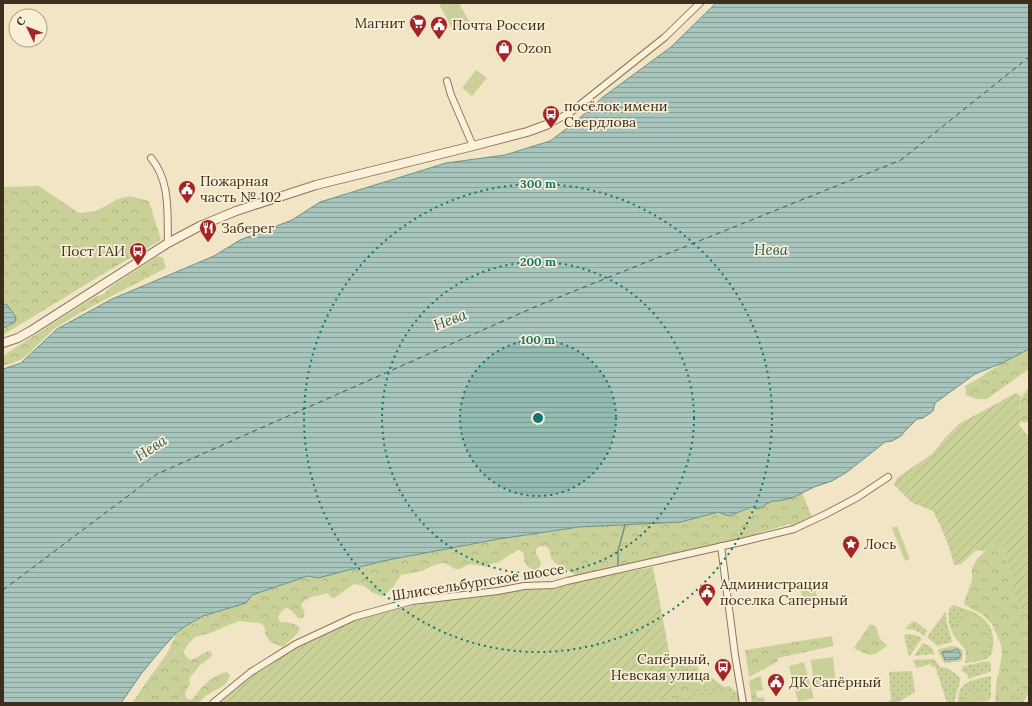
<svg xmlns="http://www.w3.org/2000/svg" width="1032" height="706" font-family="Lora,serif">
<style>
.grass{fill:url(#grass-dots)}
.forest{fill:url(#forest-crowns)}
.park{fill:#cad198}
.garden{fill:url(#garden-furrows)}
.water{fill:url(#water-rules);stroke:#6d948b}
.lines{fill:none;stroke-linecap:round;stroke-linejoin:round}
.stream{stroke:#6d948b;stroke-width:1.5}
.ferry{stroke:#2d5e5b;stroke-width:1;stroke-dasharray:5 4;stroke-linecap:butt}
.minor-casing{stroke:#8e765a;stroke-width:8}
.tertiary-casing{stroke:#8e765a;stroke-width:10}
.minor{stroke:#fbf1da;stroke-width:6}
.tertiary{stroke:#fbf1da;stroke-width:8}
.ring{fill:none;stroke:#0f766e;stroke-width:2;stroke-dasharray:2 4}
.labels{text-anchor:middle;stroke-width:3.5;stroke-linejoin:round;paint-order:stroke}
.poi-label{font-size:14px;fill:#3d2e1e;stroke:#f8efd6;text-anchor:start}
.street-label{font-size:14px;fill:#3d2e1e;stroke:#f8efd6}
.water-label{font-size:15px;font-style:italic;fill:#2d5e5b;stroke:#f8efd6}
.centre{fill:#0f766e;stroke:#f8efd6;stroke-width:2}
.ring-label{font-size:12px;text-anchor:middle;font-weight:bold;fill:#0f766e;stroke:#f8efd6;stroke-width:3.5;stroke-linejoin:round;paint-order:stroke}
</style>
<defs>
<pattern id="grass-dots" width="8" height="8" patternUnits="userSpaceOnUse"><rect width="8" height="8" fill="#cad198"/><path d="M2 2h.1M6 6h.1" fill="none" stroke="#aeb483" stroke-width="1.8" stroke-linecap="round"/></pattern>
<pattern id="forest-crowns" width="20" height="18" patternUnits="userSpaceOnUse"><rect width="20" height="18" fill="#cad198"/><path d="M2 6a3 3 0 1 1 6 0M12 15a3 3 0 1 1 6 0" fill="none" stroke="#aeb483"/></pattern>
<pattern id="garden-furrows" width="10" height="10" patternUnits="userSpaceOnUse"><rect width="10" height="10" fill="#cad198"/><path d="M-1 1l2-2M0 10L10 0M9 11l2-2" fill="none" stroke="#aeb483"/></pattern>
<pattern id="water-rules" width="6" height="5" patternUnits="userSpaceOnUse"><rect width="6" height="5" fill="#a7c5bc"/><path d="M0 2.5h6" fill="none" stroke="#89a098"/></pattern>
</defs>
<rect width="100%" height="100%" fill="#f1e5c5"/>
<!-- grass -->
<path class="grass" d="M953,605C961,608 970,610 977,614C982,617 988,622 990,627C994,633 995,653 989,657C983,662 972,662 965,663C966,658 967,654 965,650C963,645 958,642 955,637C950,630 944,610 953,605Z
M946,611V620L952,642L937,646L927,637Z
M913,621L918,623L927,631L924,636C918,630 913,629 905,629Z
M909,634L915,635L922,638L909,657L904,635Z
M923,643C928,645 934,648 934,654L914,656Z
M952,646C963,647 965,652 961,661L947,663H944L938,651L939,649Z
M934,659L940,667L947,668L957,675L960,679C960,687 955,693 955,703H947L935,666L932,667L930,664L916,668L913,660Z
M988,661L991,664V670L990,672L968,679L967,674L961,671L963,666Z
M696,663L699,671L704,672L724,687L729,686L739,694L740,703H653L676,693L672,666Z
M912,671L915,692L897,703H886L891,700L889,672Z
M990,676L991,678V698L988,701L987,694L986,693L967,695L966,696V703L958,702C958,680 972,681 990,676Z
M1016,679H1018L1026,690L1029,688V692L1023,703H1014V694Z"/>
<!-- forest -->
<path class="forest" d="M39,186L79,213L96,211L118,199L130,196L149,201L161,240L103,274L3,335V187Z
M158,256L163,258L166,268L85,310L55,328L24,358L13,363L3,366V357L7,353L96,296C102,296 106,293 109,288Z
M1029,349V369L987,399H976L966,395L965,386L979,378L1002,363Z
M1029,388V421L1025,423L1020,421L1022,416C1016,405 1021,396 1029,388Z
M802,493L812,517L793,526L789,524L746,537L725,543L613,568L575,575C568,569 554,565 551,558C550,556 550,551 549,549L545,546H540L536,549V554L541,562L540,567L535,570C530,569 527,566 524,562V557L523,552L518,550L509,555L498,563H494L485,567L482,566L469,564L460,569H455L447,564L442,563L432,566L422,571L406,574L401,575L393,587L386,594L382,596L373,593L364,586L354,584L333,599L327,593C316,597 308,595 301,605L305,613L303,618H298L292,611L287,608C282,610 280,613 278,618L281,622C289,622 295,623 300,628L298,633L283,647L270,642L265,633V628L262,624L258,623L248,622L239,621L210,633L195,637L189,643L183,652L186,656L190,660C199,658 202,652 211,651L212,656L200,665L192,675L189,679L190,684L185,693L186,698L191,700L195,696L201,688L208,681L222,673L227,672L230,675C226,688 219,687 209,694C205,696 202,700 199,703H132L150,677L167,654L177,632L187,625L203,616L246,603L252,595L308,576L318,578L383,561L499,539L579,527L681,522L718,512L729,516L773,501L792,498Z
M997,544H1001L1004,545L1006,561L1011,574L1013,590L1020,609L1029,612V688L1024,690C1021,687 1021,682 1018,679H1016L1014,694V703H995L996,685L1002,655L1001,645L992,624L983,615L965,605L964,602L972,580V569L976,560L987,549Z
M964,609C971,611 986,623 988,630C992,638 990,651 984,658L968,660L967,656V647C957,637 955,638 950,625L957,622L968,621L970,618L963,611Z
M870,624L876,627L880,639L887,645L886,647C883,648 880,651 877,653C869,657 861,652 854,648Z
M832,636L833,646L778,658L777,662L749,677L745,650Z
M684,668L688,670L692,673C703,672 709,674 715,683L714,685L702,688L677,700C658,696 677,685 683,679V677L680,673L681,669Z
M761,676L763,690L756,691L757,698L764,697L765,703H752L749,681Z
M724,690C733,691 735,696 738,703H725L721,694Z"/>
<!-- park -->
<path class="park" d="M441,3H459L469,21L453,30L439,4Z
M476,70L487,78L472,96L462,88Z
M897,526L910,559L905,561L892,528Z
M811,579L819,601L806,606L798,584Z
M833,657L836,684L814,687L811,660Z
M804,662L814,698L798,702L789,666Z
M717,693L722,694L728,703H674L709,694Z
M986,693L987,694L988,701L966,703V696L967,695Z"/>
<!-- garden -->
<path class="garden" d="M1016,393L1021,396C1019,404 1018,409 1022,416L1019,425L1029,437V612L1020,609L1013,590L1011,574L1006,561L1004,545C997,542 988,548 983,552L981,550L975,551L961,564L954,565C950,546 942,529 933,511L911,502L894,485L897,478L932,454L946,437L959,424Z
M653,567L677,693L653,703H220L255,674L299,646L357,620L414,605L498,593L525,588L569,583Z"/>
<!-- water -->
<path class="water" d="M716,3H1029V349L1002,363L975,374L935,403L933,411L923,418L917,419L905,431L901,436L892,441L885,442L847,472L832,481L814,487L792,498L778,501H773L766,504L763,507L756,509L752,507L729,516L718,512L681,522L579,527L499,539L383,561L318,578L308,576L252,595L246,603L203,616L187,625L177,632L160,651L141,674L121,703H3V369L21,363L57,329L112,299L214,256L240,240L292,220L320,202L446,163L505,155L550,141L574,123L603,97L671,47Z
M5,304L8,306L16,317L15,322L3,328V305Z
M958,649C960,652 962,656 958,659L945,660L942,652C946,650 947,652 951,651C954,651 956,649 958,649Z"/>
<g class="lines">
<!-- stream -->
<path class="stream" d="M618,568V551L625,525"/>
<!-- ferry -->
<path class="ferry" d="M3,590L157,474L537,306L901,160L1029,57"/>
<defs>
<path id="minor" d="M447,81L451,95L473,146
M549,124L571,112L665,37L700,3
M151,158C171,182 167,214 168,243
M721,546L735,655L743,703
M213,703L251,672L296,644L354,617L412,601L498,591L524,586L553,585L567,581L741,542L794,529L826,514L858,497L888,477"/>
<path id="tertiary" d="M3,343L18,338L32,330L168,243L200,226L236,211L316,185L473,146L527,132L549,124"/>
</defs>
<!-- minor casing -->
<use href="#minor" class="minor-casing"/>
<!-- tertiary casing -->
<use href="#tertiary" class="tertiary-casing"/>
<!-- minor -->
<use href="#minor" class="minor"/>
<!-- tertiary -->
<use href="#tertiary" class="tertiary"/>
</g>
<!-- distance rings -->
<circle cx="538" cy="418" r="78" fill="#0f766e" fill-opacity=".12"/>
<g class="ring">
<circle cx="538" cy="418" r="78"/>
<circle cx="538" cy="418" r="156"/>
<circle cx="538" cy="418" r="234"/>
</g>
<!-- icons -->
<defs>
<symbol id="supermarket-pin" viewBox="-11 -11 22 30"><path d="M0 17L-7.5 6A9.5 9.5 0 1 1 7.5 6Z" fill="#a22525" stroke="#f8efd6"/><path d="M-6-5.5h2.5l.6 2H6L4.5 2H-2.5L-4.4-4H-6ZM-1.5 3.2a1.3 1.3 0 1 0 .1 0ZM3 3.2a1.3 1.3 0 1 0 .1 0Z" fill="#fff"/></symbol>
<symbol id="civic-pin" viewBox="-11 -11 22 30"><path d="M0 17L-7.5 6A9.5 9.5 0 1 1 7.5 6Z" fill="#a22525" stroke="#f8efd6"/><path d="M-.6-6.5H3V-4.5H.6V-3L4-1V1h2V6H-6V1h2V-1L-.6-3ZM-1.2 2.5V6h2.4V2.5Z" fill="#fff"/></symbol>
<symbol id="shop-pin" viewBox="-11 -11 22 30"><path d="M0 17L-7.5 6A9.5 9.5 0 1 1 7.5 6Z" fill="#a22525" stroke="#f8efd6"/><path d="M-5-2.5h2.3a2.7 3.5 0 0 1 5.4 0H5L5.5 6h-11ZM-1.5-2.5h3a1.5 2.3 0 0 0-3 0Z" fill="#fff"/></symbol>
<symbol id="bus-pin" viewBox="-11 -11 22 30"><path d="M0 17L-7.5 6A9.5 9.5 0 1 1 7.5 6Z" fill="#a22525" stroke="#f8efd6"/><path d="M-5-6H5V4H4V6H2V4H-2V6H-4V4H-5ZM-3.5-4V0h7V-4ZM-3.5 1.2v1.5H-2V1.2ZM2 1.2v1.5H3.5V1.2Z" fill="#fff"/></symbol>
<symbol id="restaurant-pin" viewBox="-11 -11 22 30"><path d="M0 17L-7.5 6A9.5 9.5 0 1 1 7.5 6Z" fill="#a22525" stroke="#f8efd6"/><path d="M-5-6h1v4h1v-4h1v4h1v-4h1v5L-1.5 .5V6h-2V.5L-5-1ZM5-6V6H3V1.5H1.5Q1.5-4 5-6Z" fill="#fff"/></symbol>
<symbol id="sight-pin" viewBox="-11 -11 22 30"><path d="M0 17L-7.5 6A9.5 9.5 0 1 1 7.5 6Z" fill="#a22525" stroke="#f8efd6"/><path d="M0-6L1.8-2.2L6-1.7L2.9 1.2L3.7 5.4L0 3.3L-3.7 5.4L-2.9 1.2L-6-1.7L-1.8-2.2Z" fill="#fff"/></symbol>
</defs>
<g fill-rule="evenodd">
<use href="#supermarket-pin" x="408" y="13" width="20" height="27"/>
<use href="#civic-pin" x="429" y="15" width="20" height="27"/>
<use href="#shop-pin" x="494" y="38" width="20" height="27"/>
<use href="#bus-pin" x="541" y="104" width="20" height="27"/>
<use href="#civic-pin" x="177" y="179" width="20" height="27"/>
<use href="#restaurant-pin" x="198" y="218" width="20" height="27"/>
<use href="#bus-pin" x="128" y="241" width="20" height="27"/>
<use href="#sight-pin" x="841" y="534" width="20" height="27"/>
<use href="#civic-pin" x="697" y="582" width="20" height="27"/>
<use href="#bus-pin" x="713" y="657" width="20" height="27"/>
<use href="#civic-pin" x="766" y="672" width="20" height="27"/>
</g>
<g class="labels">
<!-- poi labels -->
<g class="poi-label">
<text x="405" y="28" text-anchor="end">Магнит</text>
<text x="452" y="30">Почта России</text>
<text x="517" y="53">Ozon</text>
<text x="564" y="111">посёлок имени<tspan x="564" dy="16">Свердлова</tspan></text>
<text x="200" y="186">Пожарная<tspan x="200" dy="16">часть № 102</tspan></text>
<text x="221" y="233">Заберег</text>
<text x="125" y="256" text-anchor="end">Пост ГАИ</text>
<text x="864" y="549">Лось</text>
<text x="720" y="589">Администрация<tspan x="720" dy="16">поселка Саперный</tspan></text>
<text x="710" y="664" text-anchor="end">Сапёрный,<tspan x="710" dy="16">Невская улица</tspan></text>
<text x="789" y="687">ДК Сапёрный</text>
</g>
<!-- street labels -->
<g class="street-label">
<text transform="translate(478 582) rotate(-9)" y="5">Шлиссельбургское шоссе</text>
</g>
<!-- water labels -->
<g class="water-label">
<text x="771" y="255">Нева</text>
<text transform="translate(450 320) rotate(-21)" y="5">Нева</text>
<text transform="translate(151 448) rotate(-33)" y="5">Нева</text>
</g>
</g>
<circle cx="538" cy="418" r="6" class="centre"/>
<g class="ring-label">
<text x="538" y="188">300 m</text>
<text x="538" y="266">200 m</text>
<text x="538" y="344">100 m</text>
</g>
<!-- border -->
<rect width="1032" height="706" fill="none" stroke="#3d2e1e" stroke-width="8"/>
<!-- north arrow -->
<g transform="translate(28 28) rotate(313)"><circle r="19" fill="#f8efd6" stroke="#ada28c"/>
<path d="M0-3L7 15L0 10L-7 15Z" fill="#a22525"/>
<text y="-6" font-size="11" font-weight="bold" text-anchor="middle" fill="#3d2e1e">С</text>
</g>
</svg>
